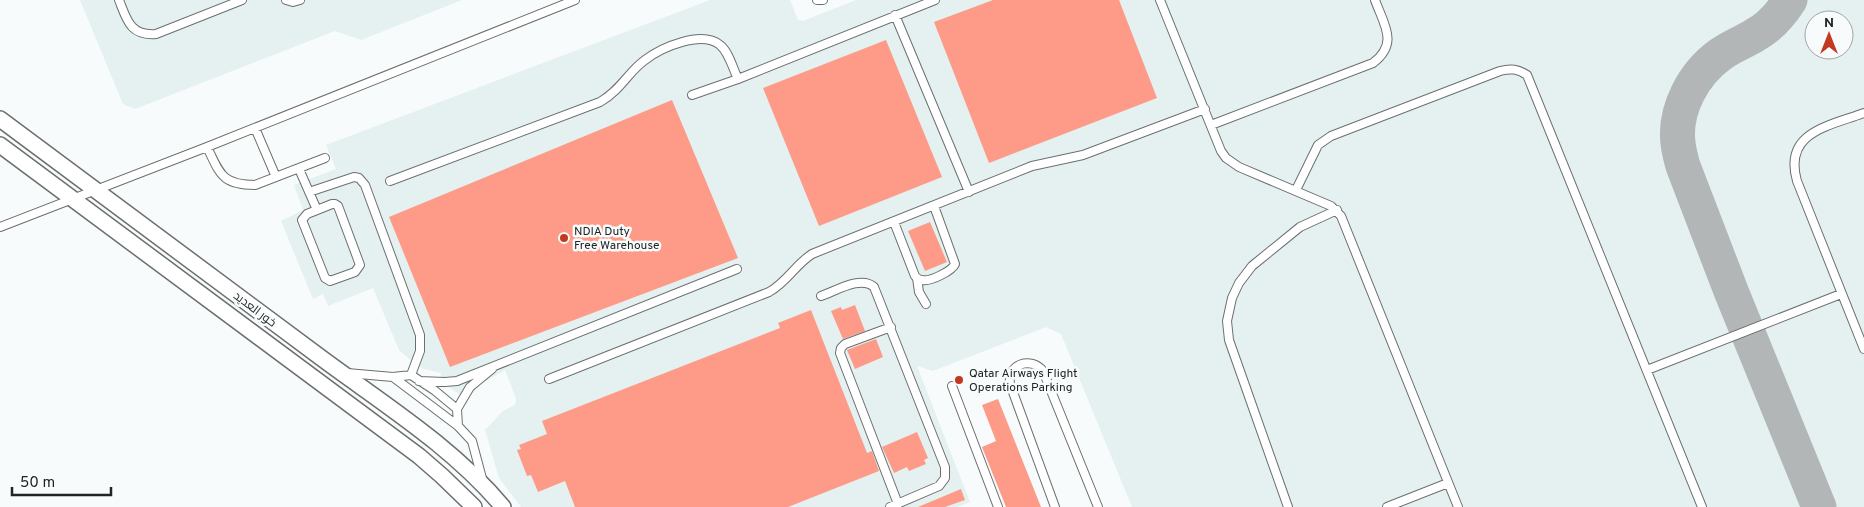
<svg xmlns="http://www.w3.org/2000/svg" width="1864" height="507" font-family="Overpass,Cairo,sans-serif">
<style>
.built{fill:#e4f1f0;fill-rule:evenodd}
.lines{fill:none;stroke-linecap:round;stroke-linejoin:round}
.taxiway{stroke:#b2b6b6;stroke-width:35}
.building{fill:#fd9b88}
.lane-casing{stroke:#6c6f6f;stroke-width:10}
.street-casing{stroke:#6c6f6f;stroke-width:18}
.lane{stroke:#fff;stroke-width:8}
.street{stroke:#fff;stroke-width:15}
.poi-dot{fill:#c33820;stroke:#f7fbfb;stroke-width:2}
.labels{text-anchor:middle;stroke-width:5;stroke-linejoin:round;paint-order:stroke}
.poi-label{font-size:12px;fill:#222424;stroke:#f7fbfb;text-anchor:start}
.street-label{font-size:12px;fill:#222424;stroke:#f7fbfb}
</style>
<rect width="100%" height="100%" fill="#f7fbfb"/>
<!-- built -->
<path class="built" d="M80,0H462L361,40L335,31L135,109L123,104Z
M710,0H790L798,20L803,21L856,0H1864V507H1132L1061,334L1046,327L933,371L917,366L970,502L957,507H521L499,478L485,430L503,411L515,405L516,398L505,370L482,383L467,399L441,382V373L424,369L415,364L399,350L373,288L328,306L323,294L313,299L281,221L303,210L294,185L336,169L326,145ZM1814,20H1844V50H1814Z"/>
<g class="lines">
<!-- taxiway -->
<path class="taxiway" d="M1790,0C1781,14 1770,27 1755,35C1744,42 1732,46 1721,54C1694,73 1674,109 1678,143C1679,151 1681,159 1683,166L1731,291L1819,507"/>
</g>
<!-- building -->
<path class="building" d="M993,0H1119L1157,98L989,163L934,22Z
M886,40L942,177L819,226L763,88Z
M672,100L738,258L450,367L389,217Z
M930,222L947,262L925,271L908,231Z
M855,305L865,331L843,339L831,311L841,307L842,310Z
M811,310L867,453L872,451L879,471L788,507H575L565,481L538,492L531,475L527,476L517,450L521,449L519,445L547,434L542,421L780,328L778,323Z
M876,339L883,357L855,369L847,350Z
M998,399L1041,507H1006L982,447L996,441L982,405Z
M917,432L928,458L924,460L926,464L909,471L907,467L894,473L882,447Z
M961,489L965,500L945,507H918Z"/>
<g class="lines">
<defs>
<path id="lane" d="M119,0C127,20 130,36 156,34L242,0
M286,0L293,2L300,0
M817,0H823
M1160,0L1221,151L1226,158L1239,167L1331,206L1341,216L1458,507
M895,15L969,192
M692,95L738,79
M1864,113C1829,126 1783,132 1797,181L1864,349
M1211,125L1373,63C1399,43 1384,25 1375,0
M255,128L276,177
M207,147C220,174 222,185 255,185L325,158
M299,169L317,210
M390,181L600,102C622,89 628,72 645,60C662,47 702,30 720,45C729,52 733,69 738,79L935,0
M1296,190L1318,145L1331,136L1500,71C1511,68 1518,69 1527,75L1702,507
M309,192L354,177L359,178L365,185L420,335V351L411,375
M332,204H335L338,206L360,265L355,272L330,281L325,278L302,220L307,214Z
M894,222L915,276C917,278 918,280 922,280C930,282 952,271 955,264L934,206
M0,227L207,147L575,0
M917,278L919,292L926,304
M821,296C836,291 861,275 874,287L945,467V478L939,486L890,507
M891,327L845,344L841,348L840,353L898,504
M1647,370L1841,294
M347,373L393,377L411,375L434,390L457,409L458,426L472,441L483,482
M393,377L458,426
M549,379L769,292C787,282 795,265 812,254L1032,166L1083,155L1205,109
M419,381L445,382L457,381L737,269
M952,386L998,507
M457,409L470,387L492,369
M1055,507L1010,384C1007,364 1031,356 1043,371L1098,507
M1288,507L1229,340L1227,321L1232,298L1239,283L1252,266L1300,227L1337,210
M1387,507L1448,483"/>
<path id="street" d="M0,119C105,197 210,276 316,354C380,402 451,445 503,507
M0,145L419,456L442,476L474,507"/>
</defs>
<!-- lane casing -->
<use href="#lane" class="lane-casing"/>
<!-- street casing -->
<use href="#street" class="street-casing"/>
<!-- lane -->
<use href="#lane" class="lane"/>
<!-- street -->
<use href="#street" class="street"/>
</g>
<!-- markers -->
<g class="poi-dot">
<circle cx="564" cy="238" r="5"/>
<circle cx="959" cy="380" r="5"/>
</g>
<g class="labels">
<!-- poi labels -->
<g class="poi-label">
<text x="574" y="235">NDIA Duty<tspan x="574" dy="14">Free Warehouse</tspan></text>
<text x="969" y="377">Qatar Airways Flight<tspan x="969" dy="14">Operations Parking</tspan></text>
</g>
<!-- street labels -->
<g class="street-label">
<text transform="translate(255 309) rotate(37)" y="4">خور العديد</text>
</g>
</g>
<!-- north arrow -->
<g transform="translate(1829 35)"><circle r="24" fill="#f7fbfb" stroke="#a2a5a5"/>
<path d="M0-4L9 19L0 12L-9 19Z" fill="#c33820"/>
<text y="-8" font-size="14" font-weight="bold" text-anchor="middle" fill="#222424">N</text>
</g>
<!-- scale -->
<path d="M12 487v8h99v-8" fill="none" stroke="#222424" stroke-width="2.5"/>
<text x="20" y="487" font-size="15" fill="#222424" stroke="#f7fbfb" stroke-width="4" paint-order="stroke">50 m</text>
</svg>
